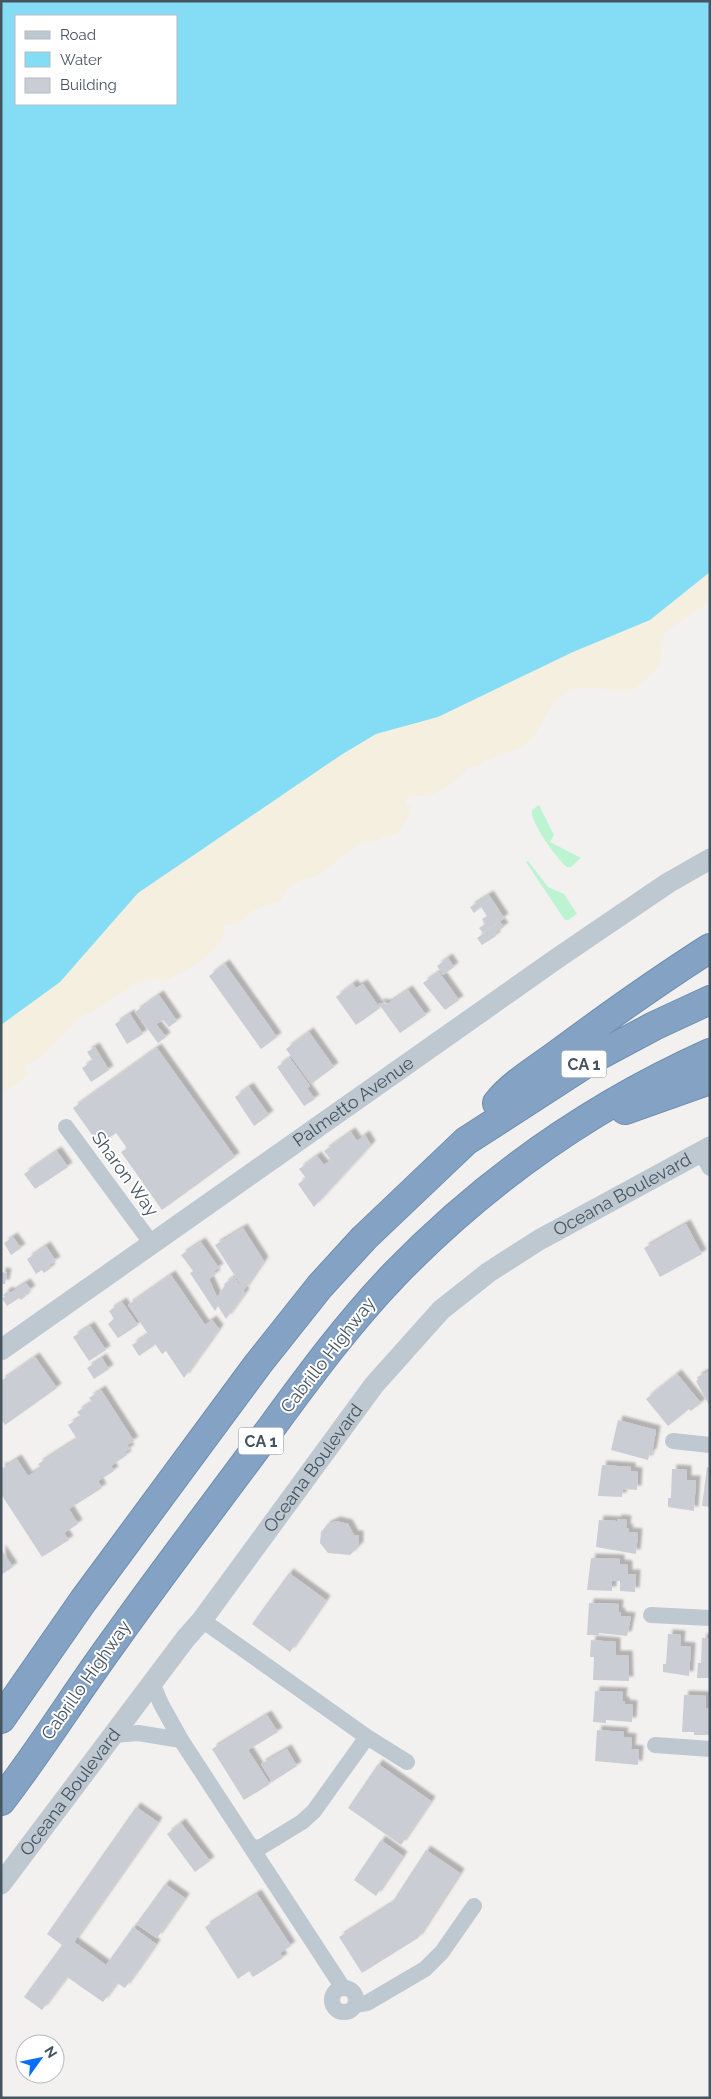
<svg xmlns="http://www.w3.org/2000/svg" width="711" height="2099" font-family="Raleway,sans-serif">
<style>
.green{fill:#bcf4d2}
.sand{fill:#f5efe0}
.water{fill:#85ddf5;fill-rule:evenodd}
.building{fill:#cacdd3;filter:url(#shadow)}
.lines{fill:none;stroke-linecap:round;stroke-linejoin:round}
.motorway-casing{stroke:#6f8eb0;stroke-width:30}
.minor{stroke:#bdc8d1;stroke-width:16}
.tertiary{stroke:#bdc8d1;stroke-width:21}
.motorway{stroke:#84a3c4;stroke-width:28}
.labels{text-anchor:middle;stroke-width:4;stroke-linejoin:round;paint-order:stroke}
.shield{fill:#fff;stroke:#7e8790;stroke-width:1}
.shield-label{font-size:16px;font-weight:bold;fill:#465460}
.street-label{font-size:18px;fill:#465460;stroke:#fff}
</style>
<defs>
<filter id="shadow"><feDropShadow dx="4.5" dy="-4.5" stdDeviation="1" flood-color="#0004"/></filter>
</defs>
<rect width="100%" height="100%" fill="#f3f0f0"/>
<!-- green -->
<path class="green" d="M539,805L554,835L550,842L581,858L571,867H567C557,859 529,821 532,810Z
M528,861L548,887L564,894L577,914L568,920H565L526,862Z"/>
<!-- sand -->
<path class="sand" d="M710,572V601L664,633L660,665C653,672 644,683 635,688C619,696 593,682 571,690C550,698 545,725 530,740C516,754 493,754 477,767H468C464,775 458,777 451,783C438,793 429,798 411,796L405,802L411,807L410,815L398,833L382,837L371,844L364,840L317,876L299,881L288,888L280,901L252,911L237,924L223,926L225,933C217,955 183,973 162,982L155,978L135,985L111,999L105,1005L79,1018L40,1058L23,1066L29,1075L21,1082L1,1092V1025L60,982L138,893L341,755L376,734L438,717L573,652L650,620Z"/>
<!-- water -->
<path class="water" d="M1,1H710V572L650,620L573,652L438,717L376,734L341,755L138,893L60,982L1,1025ZM16,16H176V104H16Z"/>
<!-- building -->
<path class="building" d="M489,895L504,918L483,933L479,928L485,924L482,919L487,916L481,907L474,913L470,907Z
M500,922L504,927L495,933L496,936L482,945L477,938Z
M448,958L454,967L443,975L437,966Z
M225,964L277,1037L261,1049L209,976Z
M439,972L459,1000L445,1010L423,983Z
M353,984L356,988L363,984L380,1008L356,1025L336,997Z
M408,990L426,1015L400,1033L378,1003L387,1004Z
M159,995L177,1021L169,1027L163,1020L156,1024L166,1037L158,1043L135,1012Z
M130,1014L143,1034L127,1044L115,1024Z
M309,1032L334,1067L311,1084L286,1049Z
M95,1047L109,1070L91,1082L82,1068L93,1061L87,1052Z
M157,1048L235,1157L162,1210L121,1152L127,1148L116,1133L99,1145L73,1108Z
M290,1058L310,1086L307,1088L315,1099L304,1106L277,1067Z
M249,1087L269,1115L254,1126L235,1097Z
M351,1132L357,1141L365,1135L371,1145L314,1207L298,1184L306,1178L299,1169L317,1156L324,1165L331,1160L324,1151Z
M57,1151L68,1167L35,1189L24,1174Z
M686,1224L702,1254L660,1277L644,1248Z
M243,1228L264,1261L244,1290L215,1245Z
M13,1237L21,1248L11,1255L4,1243Z
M201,1242L219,1268L214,1271L216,1274L209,1279L217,1297L225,1285L224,1284L234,1277L245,1293L226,1319L218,1306L215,1311L190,1273L193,1271L181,1255Z
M46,1246L56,1261L49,1265L51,1268L44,1273L42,1270L36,1274L27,1259Z
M1,1272L7,1273L5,1284H1Z
M171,1275L205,1325L212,1320L219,1329L184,1378L166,1351L162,1354L128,1305Z
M26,1283L31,1290L25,1294L26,1296L21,1300L19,1298L7,1306L2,1298L5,1297L3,1295L8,1291L10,1293Z
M122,1302L138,1325L118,1338L108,1324L114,1319L109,1311Z
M90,1326L106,1350L89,1361L73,1337Z
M148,1334L155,1345L139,1356L132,1345Z
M35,1357L57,1388L5,1425L1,1419V1381Z
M102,1358L109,1369L94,1379L87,1368Z
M710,1371V1407L696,1381L698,1380L697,1377Z
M677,1374L701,1403L691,1411L689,1409L668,1426L646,1399Z
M101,1390L134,1441L127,1445L130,1449L125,1452L127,1455L111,1466L114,1471L98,1481L102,1488L69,1509L78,1524L64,1533L69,1540L42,1557L1,1494V1466L3,1468L17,1459L28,1476L41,1468L38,1464L77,1439L68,1425L81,1417L77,1412L92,1402L89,1398Z
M618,1420L656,1430L652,1454L650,1453L648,1460L611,1450Z
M602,1465L631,1467V1471L638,1472L637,1490L623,1489L622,1497L598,1496Z
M707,1467L710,1468V1507L702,1506Z
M672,1469L687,1470V1480H696L694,1511L668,1507V1498H671Z
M617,1519L627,1520L626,1528L629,1529L628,1532L638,1533L636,1554L596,1547L599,1520L617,1521Z
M336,1521L348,1524L354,1535H359V1546L350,1555L328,1553L320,1543L321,1532L327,1525Z
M1,1549L13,1567L1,1575Z
M591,1558L620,1559V1564L628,1565V1574H636L635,1592L620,1591V1581H612V1591L587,1590Z
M289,1573L326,1600L290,1652L252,1624Z
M589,1603L619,1604L618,1612L621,1613V1616L631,1617L627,1636L599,1633V1635H587Z
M668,1634L681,1635L680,1646L691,1647L689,1676L663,1672V1664H666Z
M702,1638H710V1678H697L698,1663H701Z
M591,1640L616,1642V1655H628L629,1681L593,1680L594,1657H590Z
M595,1691L623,1692L622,1701H625V1704L633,1705L632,1722L606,1720V1723L593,1722Z
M684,1695L706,1696V1708H710V1735H694V1732H682Z
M267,1715L278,1732L248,1750L270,1784L244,1800L212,1749Z
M597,1730L624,1732L623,1737L632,1738L631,1749L639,1750L638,1765L595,1761Z
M287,1749L297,1766L272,1782L261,1764Z
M378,1764L431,1801L401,1845L348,1808Z
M136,1807L158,1822L74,1942L106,1965L133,1927L156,1944L125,1988L117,1983L103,2002L67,1977L42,2010L24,1997L62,1945L47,1934Z
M181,1823L210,1861L195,1872L167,1834Z
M381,1840L403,1856L376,1896L354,1880Z
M426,1850L460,1873L418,1938L362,1973L339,1937L391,1904Z
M165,1884L185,1898L157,1938L136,1924Z
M257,1894L291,1946L280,1953L283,1958L253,1977L249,1971L238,1979L205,1927Z"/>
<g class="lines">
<defs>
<path id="motorway" d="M497,1103C513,1083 539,1068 559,1053C609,1016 658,981 710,948
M625,1110L710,1080
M1,1719L83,1601L258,1364L320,1286L364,1238L466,1141L596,1057L654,1026L710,1000
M1,1801C42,1748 77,1691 116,1638C163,1572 212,1508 260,1443C302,1386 344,1327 394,1275C484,1182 592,1106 710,1053"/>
</defs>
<!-- motorway casing -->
<use href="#motorway" class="motorway-casing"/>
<!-- minor -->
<path class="minor" d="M66,1127L152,1244
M701,1152L710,1168
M673,1441L710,1445
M651,1615L710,1618
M202,1620L367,1737L407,1762
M152,1683L161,1704L181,1740
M114,1735L138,1733L181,1740L343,1988
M655,1745L710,1749
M253,1848L261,1847L302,1822L314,1811L367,1737
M332 2000a12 12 0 1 1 24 0a12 12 0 1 1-24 0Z
M355,2005L367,2003L425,1969L442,1952L474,1906"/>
<!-- tertiary -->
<g class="tertiary">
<path id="s1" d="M1,1350L559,957L668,883L710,859"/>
<path id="s2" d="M1,1884L186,1638L202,1620L374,1385L441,1310L489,1272L539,1240L710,1147"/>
</g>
<!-- motorway -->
<use href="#motorway" class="motorway"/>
</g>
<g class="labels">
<!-- shield labels -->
<g class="shield">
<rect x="561.5" y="1050.5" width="45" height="27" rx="4"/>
<rect x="238.5" y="1427.5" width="45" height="27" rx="4"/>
</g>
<g class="shield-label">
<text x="584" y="1070">CA 1</text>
<text x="261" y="1447">CA 1</text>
</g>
<!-- street labels -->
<g class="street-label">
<text dy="6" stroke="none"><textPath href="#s1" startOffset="431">Palmetto Avenue</textPath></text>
<text transform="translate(125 1174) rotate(54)" y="6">Sharon Way</text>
<text dy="6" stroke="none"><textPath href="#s2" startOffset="939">Oceana Boulevard</textPath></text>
<text transform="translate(328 1355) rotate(-52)" y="6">Cabrillo Highway</text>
<text dy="6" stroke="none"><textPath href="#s2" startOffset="520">Oceana Boulevard</textPath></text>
<text transform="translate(86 1680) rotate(-55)" y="6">Cabrillo Highway</text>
<text dy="6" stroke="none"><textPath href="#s2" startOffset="115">Oceana Boulevard</textPath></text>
</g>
</g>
<!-- border -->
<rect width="711" height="2099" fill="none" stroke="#465460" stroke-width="5"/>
<!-- legend -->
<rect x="15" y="15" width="162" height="90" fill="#ffffff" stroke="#b5bbbf"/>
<rect x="25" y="31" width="25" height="8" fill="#bdc8d1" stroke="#b5bbbf"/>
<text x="60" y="40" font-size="15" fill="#465460">Road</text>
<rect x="25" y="52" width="25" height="15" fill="#85ddf5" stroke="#b5bbbf"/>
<text x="60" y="65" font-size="15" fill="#465460">Water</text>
<rect x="25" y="78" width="25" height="15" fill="#cacdd3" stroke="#b5bbbf"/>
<text x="60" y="90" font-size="15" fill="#465460">Building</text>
<!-- north arrow -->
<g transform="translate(40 2059) rotate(57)"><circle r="24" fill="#ffffff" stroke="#b5bbbf"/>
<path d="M0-4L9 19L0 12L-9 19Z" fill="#076ff6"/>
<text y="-8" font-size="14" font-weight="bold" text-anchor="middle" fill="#465460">N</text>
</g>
</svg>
